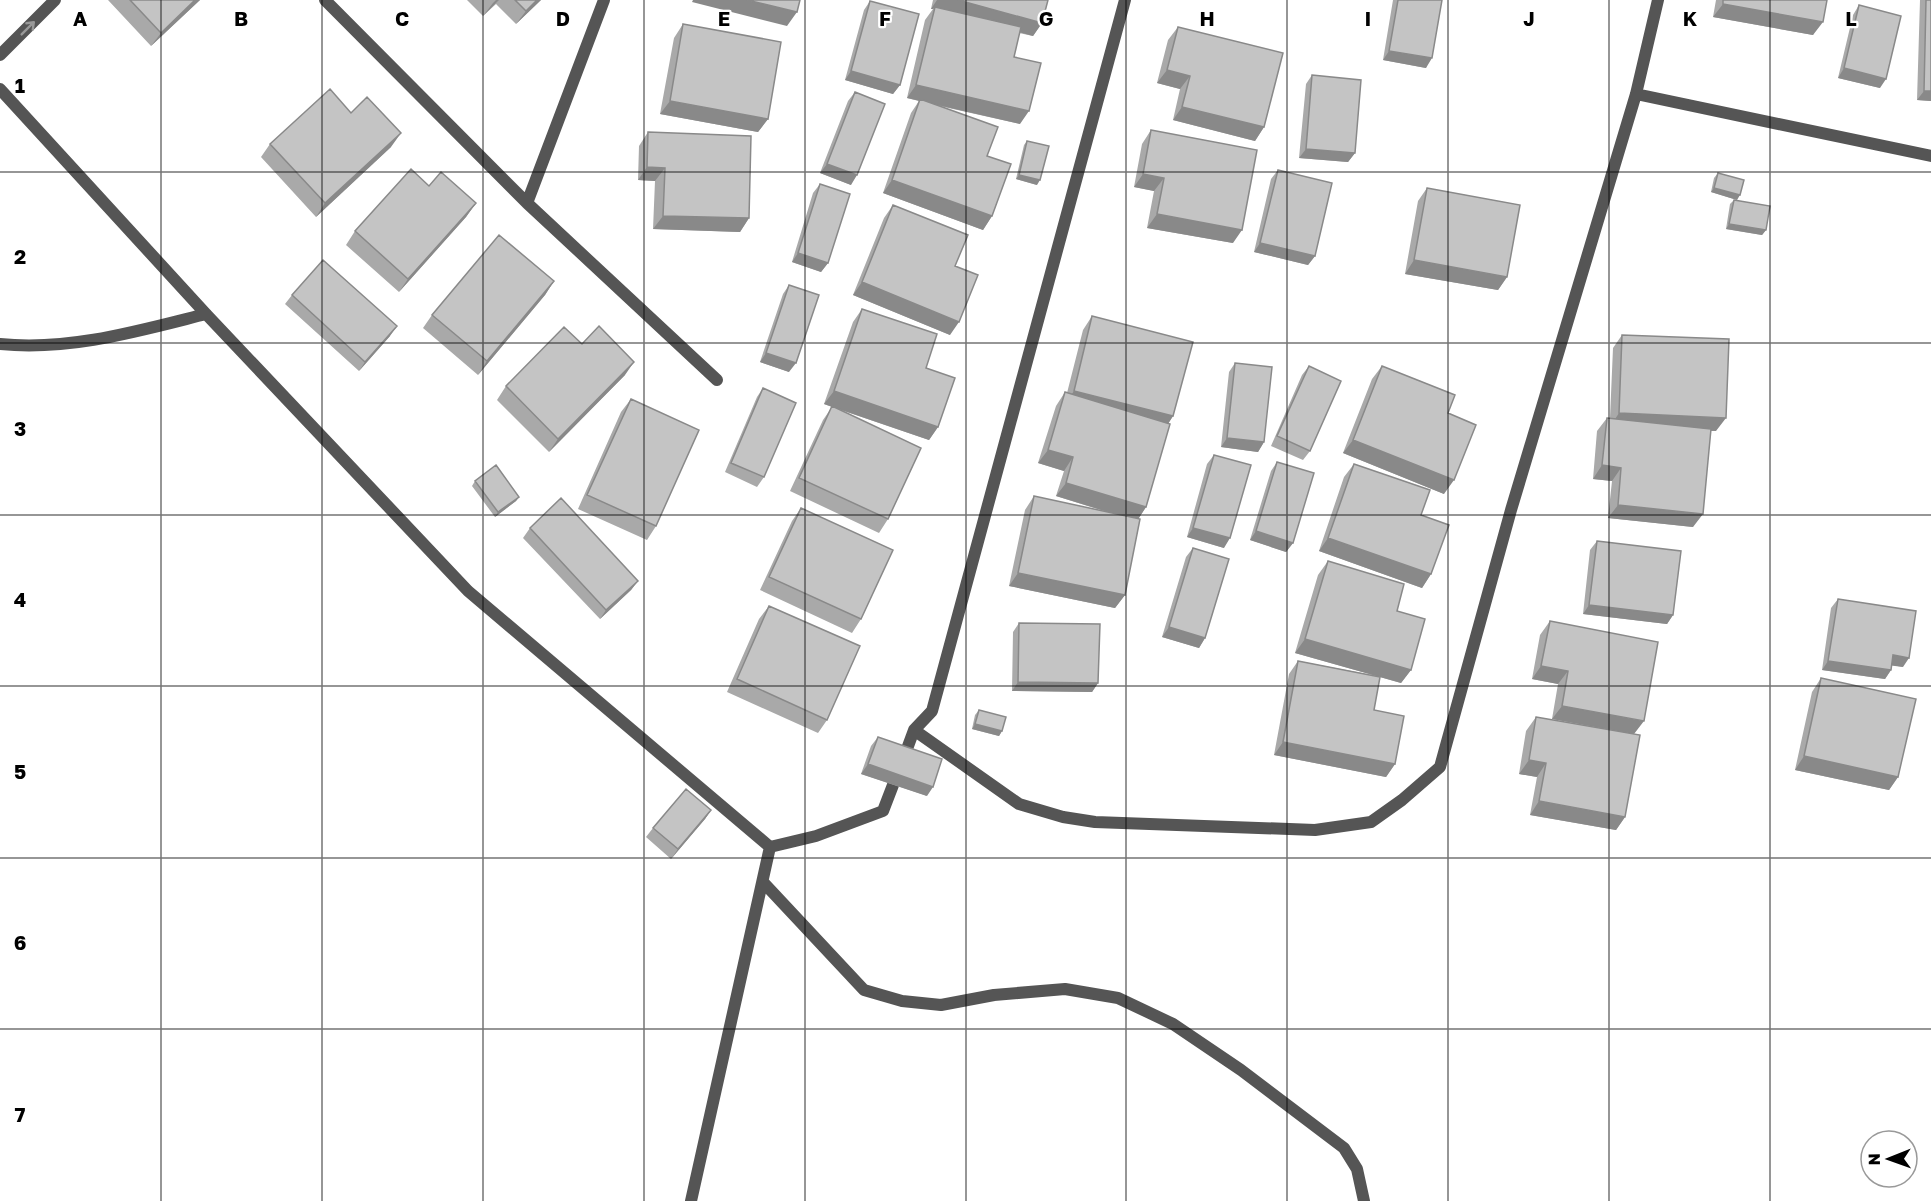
<svg xmlns="http://www.w3.org/2000/svg" width="1931" height="1201" font-family="'Golos Text',sans-serif">
<style>
.lines{fill:none;stroke-linecap:round;stroke-linejoin:round}
.minor{stroke:#555;stroke-width:12}
.wall{fill:#a9a9a9}
.shaded-wall{fill:#898989}
.building{fill:#c4c4c4;stroke:#898989;stroke-width:1.5}
.oneway{stroke:#999}
.grid{fill:none;stroke:#000;stroke-width:1.5;stroke-opacity:0.55}
.grid-label{font-size:20px;text-anchor:middle;font-weight:bold;fill:#000;stroke:#fff;stroke-width:4.5;stroke-linejoin:round;paint-order:stroke}
</style>
<rect width="100%" height="100%" fill="#fff"/>
<g class="lines">
<!-- minor -->
<path class="minor" d="M325,0L527,203L717,380
M0,55L55,0
M0,89L206,314L468,591L770,847
M1636,94L1931,156
M527,203L604,0
M0,344C70,351 138,331 206,314
M914,730L1019,804L1063,817L1095,822L1315,830L1371,822L1402,800L1440,767L1511,510L1636,94L1658,0
M904,757L914,730L932,711L1125,0
M763,882L864,990L902,1001L941,1005L994,995L1065,989L1118,998L1173,1024L1241,1070L1344,1148L1357,1169L1364,1201
M691,1201L770,847L816,836L883,811L893,785"/>
</g>
<!-- wall -->
<path class="wall" d="M108,0H200L151,46Z
M467,0H541L516,24L496,4L483,16Z
M933,0H1048L1042,23L1033,36L1019,33L1014,57L1020,124L935,105L987,156L992,216L983,230L883,193L911,113L919,101L907,98L925,20L933,9H931Z
M1393,0H1442L1426,68L1383,60Z
M1716,0H1827L1813,35L1713,17Z
M1920,0H1931V101L1917,100Z
M870,1L900,85L893,94L845,80L864,10Z
M1859,5L1880,88L1838,78L1853,15Z
M683,24L768,119L758,132L660,114L674,38Z
M1178,27L1264,127L1255,141L1173,120L1180,89L1157,83L1168,40Z
M1312,75L1355,153L1348,162L1299,158L1306,84Z
M855,92L851,185L820,173L848,101Z
M351,113L391,147L316,217L261,157L270,144Z
M1151,130L1233,243L1147,228L1154,191L1134,187L1142,144Z
M648,132L749,218L740,232L653,229L655,181L638,180L639,146Z
M1027,141L1037,185L1016,179L1024,145Z
M1278,170L1315,256L1308,265L1254,252L1271,179Z
M1718,173L1737,200L1711,192L1714,178Z
M820,184L828,263L821,272L792,262L813,193Z
M429,186L476,203L466,217L399,292L346,245L355,231Z
M1427,188L1507,277L1498,290L1405,274L1418,201Z
M1734,200L1766,230L1762,235L1726,229L1730,204Z
M893,205L955,266L950,335L853,295L884,218Z
M554,281L545,295L478,375L423,328L432,315Z
M789,285V372L760,362L783,294Z
M292,295L390,336L359,371L285,304Z
M862,309L926,368L938,427L929,440L838,409L888,519L879,533L790,491L823,420L832,407L824,404L853,322Z
M1092,316L1173,416L1168,424L1146,507L1138,519L1125,595L1115,608L1009,586L1025,510L1034,496L1110,513L1056,496L1064,471L1038,463L1056,406L1065,392L1067,393L1083,330Z
M1622,335L1716,431H1711L1693,527L1608,518L1612,481L1593,479L1597,431L1607,418H1610L1613,348Z
M582,344L625,375L549,452L497,400L506,386Z
M1235,363L1264,442L1258,452L1221,447L1229,372Z
M1309,366L1310,451L1303,460L1271,446L1302,375Z
M1382,366L1448,413L1444,494L1343,453L1372,379Z
M763,388L764,477L757,487L725,472L757,397Z
M631,399L656,526L647,540L578,509L621,412Z
M1214,455L1224,548L1187,537L1207,464Z
M1277,462L1293,543L1286,552L1250,540L1271,471Z
M1354,464L1421,515L1431,574L1422,588L1319,551L1344,477Z
M475,481L519,497L516,501L495,517L472,486Z
M801,508L861,619L852,633L760,590L792,521Z
M530,528L638,581L631,590L600,619L523,538Z
M1597,541L1673,615L1667,624L1583,614L1590,550Z
M1193,548L1205,638L1199,648L1162,637L1186,557Z
M1328,561L1397,611L1411,670L1401,683L1380,677L1374,710L1395,764L1386,777L1274,755L1289,674L1298,661L1373,675L1295,653L1318,575Z
M1838,599L1903,667L1892,665L1891,670L1885,679L1822,670L1831,608Z
M769,606L827,720L818,733L727,692L759,619Z
M1550,621L1634,734L1625,817L1616,830L1530,815L1537,777L1519,774L1526,731L1536,717L1626,733L1552,719L1558,684L1532,679L1540,635Z
M1019,623L1098,683L1092,692L1012,691L1013,632Z
M1821,678L1898,777L1889,790L1795,770L1812,692Z
M979,710L1002,731L999,736L972,729L975,715Z
M878,737L927,796L861,774L871,746Z
M711,810L705,819L671,859L646,837L653,828Z"/>
<!-- shaded-wall -->
<path class="shaded-wall" d="M195,0H200L151,46L161,33Z
M496,0H499L483,16L493,3Z
M537,0H541L516,24L526,11Z
M693,0H747L797,12L787,26L692,2Z
M937,0H958L1042,23L1033,36L934,9L935,7L933,9H931Z
M1723,4L1823,22L1813,35L1713,17Z
M1389,51L1432,58L1426,68L1383,60Z
M1844,68L1886,79L1880,88L1838,78Z
M1167,70L1190,76L1180,89L1157,83Z
M851,71L900,85L893,94L845,80Z
M916,85L1029,111L1020,124L907,98Z
M1924,91H1931V101L1917,100Z
M670,101L768,119L758,132L660,114Z
M1182,107L1264,127L1255,141L1173,120Z
M401,133L391,147L316,217L325,203Z
M1306,149L1355,153L1348,162L1299,158Z
M827,164L857,175L851,185L820,173Z
M647,167L665,168L655,181L638,180Z
M1143,174L1164,178L1154,191L1134,187Z
M1019,175L1040,180L1037,185L1016,179Z
M892,180L992,216L983,230L883,193Z
M1714,188L1740,195L1737,200L1711,192Z
M476,203L466,217L399,292L408,279Z
M1157,214L1242,230L1233,243L1147,228Z
M663,216L749,218L740,232L653,229Z
M1729,224L1766,230L1762,235L1726,229Z
M1260,243L1315,256L1308,265L1254,252Z
M798,253L828,263L821,272L792,262Z
M1414,260L1507,277L1498,290L1405,274Z
M554,281L545,295L478,375L487,361Z
M862,282L959,322L950,335L853,295Z
M397,326L390,336L359,371L365,362Z
M766,353L796,363L789,372L760,362Z
M634,362L625,375L549,452L558,439Z
M834,391L938,427L929,440L824,404Z
M1074,391L1173,416L1164,430L1065,404Z
M1619,413L1726,418L1716,431L1610,427Z
M1227,438L1264,442L1258,452L1221,447Z
M1353,440L1454,480L1444,494L1343,453Z
M1048,450L1073,457L1064,471L1038,463Z
M1602,465L1621,468L1612,481L1593,479Z
M1066,483L1146,507L1137,521L1056,496Z
M519,497L516,501L495,517L498,512Z
M1618,505L1703,514L1693,527L1608,518Z
M1193,528L1230,538L1224,548L1187,537Z
M1256,531L1293,543L1286,552L1250,540Z
M1328,538L1431,574L1422,588L1319,551Z
M1018,573L1125,595L1115,608L1009,586Z
M638,581L631,590L600,619L606,610Z
M1589,605L1673,615L1667,624L1583,614Z
M1169,627L1205,638L1199,648L1162,637Z
M1305,639L1411,670L1401,683L1295,653Z
M1893,655L1909,658L1903,667L1887,665Z
M1828,661L1891,670L1885,679L1822,670Z
M1541,666L1568,671L1558,684L1532,679Z
M1018,682L1098,683L1092,692L1012,691Z
M1562,706L1644,721L1634,734L1552,719Z
M975,724L1002,731L999,736L972,729Z
M1283,742L1395,764L1386,777L1274,755Z
M1804,756L1898,777L1889,790L1795,770Z
M1529,760L1546,763L1537,777L1519,774Z
M868,764L933,787L927,796L861,774Z
M1539,801L1625,817L1616,830L1530,815Z
M711,810L705,819L671,859L678,849Z"/>
<!-- building -->
<path class="building" d="M130,0H195L161,33Z
M515,0H537L526,11Z
M747,0H800L797,12Z
M958,0H1048L1042,23Z
M1398,0H1442L1432,58L1389,51Z
M1723,0H1827L1823,22L1723,4Z
M1926,0H1931V91H1924Z
M870,1L919,14L900,85L851,71Z
M1859,5L1901,16L1886,79L1844,68Z
M935,7L1021,27L1014,57L1041,63L1029,111L916,85Z
M683,24L781,42L768,119L670,101Z
M1178,27L1283,53L1264,127L1182,107L1190,76L1167,70Z
M1312,75L1361,80L1355,153L1306,149Z
M330,89L351,113L367,97L401,133L325,203L270,144Z
M855,92L885,104L857,175L827,164Z
M920,99L998,127L987,156L1011,164L992,216L892,180Z
M1151,130L1257,150L1242,230L1157,214L1164,178L1143,174Z
M648,132L751,136L749,218L663,216L665,168L647,167Z
M1027,141L1049,146L1040,180L1019,175Z
M411,169L429,186L441,172L476,203L408,279L355,231Z
M1278,170L1332,183L1315,256L1260,243Z
M1718,173L1744,180L1740,195L1714,188Z
M820,184L850,194L828,263L798,253Z
M1427,188L1520,205L1507,277L1414,260Z
M1734,200L1770,206L1766,230L1729,224Z
M893,205L968,235L955,266L978,275L959,322L862,282Z
M499,235L554,281L487,361L432,315Z
M323,260L397,326L365,362L292,295Z
M789,285L819,295L796,363L766,353Z
M862,309L937,334L926,368L955,378L938,427L834,391Z
M1092,316L1193,342L1173,416L1074,391Z
M599,326L634,362L558,439L506,386L564,327L582,344Z
M1622,335L1729,339L1726,418L1619,413Z
M1235,363L1272,367L1264,442L1227,438Z
M1309,366L1341,381L1310,451L1277,436Z
M1382,366L1455,395L1448,413L1476,425L1454,480L1353,440Z
M763,388L796,403L764,477L731,463Z
M1065,392L1170,424L1146,507L1066,483L1073,457L1048,450Z
M631,399L699,430L656,526L587,495Z
M832,406L921,448L888,519L799,478Z
M1607,418L1711,429L1703,514L1618,505L1621,468L1602,465Z
M1214,455L1251,465L1230,538L1193,528Z
M1277,462L1314,473L1293,543L1256,531Z
M1354,464L1430,490L1421,515L1449,525L1431,574L1328,538Z
M496,465L519,497L498,512L475,481Z
M1034,496L1140,519L1125,595L1018,573Z
M561,498L638,581L606,610L530,528Z
M801,508L893,550L861,619L769,577Z
M1597,541L1681,551L1673,615L1589,605Z
M1193,548L1229,559L1205,638L1169,627Z
M1328,561L1404,584L1397,611L1425,619L1411,670L1305,639Z
M1838,599L1916,611L1909,658L1893,655L1891,670L1828,661Z
M769,606L860,646L827,720L737,679Z
M1550,621L1658,642L1644,721L1562,706L1568,671L1541,666Z
M1019,623L1100,624L1098,683L1018,682Z
M1298,661L1380,677L1374,710L1404,716L1395,764L1283,742Z
M1821,678L1916,699L1898,777L1804,756Z
M979,710L1006,717L1002,731L975,724Z
M1536,717L1640,735L1625,817L1539,801L1546,763L1529,760Z
M878,737L942,759L933,787L868,764Z
M686,789L711,810L678,849L653,828Z"/>
<!-- one-way arrows -->
<defs><path id="oneway-shaft" d="M-6 0H5M1.5-3L5.5 0L1.5 3" fill="none" stroke-width="1.6" stroke-linecap="round" stroke-linejoin="round" transform="scale(1.5)"/></defs>
<use class="oneway" href="#oneway-shaft" transform="translate(28 28) rotate(-45)"/>
<!-- grid -->
<path class="grid" d="M161,0V1201M322,0V1201M483,0V1201M644,0V1201M805,0V1201M966,0V1201M1126,0V1201M1287,0V1201M1448,0V1201M1609,0V1201M1770,0V1201M0,172H1931M0,343H1931M0,515H1931M0,686H1931M0,858H1931M0,1029H1931"/>
<g class="grid-label">
<text x="80" y="26">A</text>
<text x="241" y="26">B</text>
<text x="402" y="26">C</text>
<text x="563" y="26">D</text>
<text x="724" y="26">E</text>
<text x="885" y="26">F</text>
<text x="1046" y="26">G</text>
<text x="1207" y="26">H</text>
<text x="1368" y="26">I</text>
<text x="1529" y="26">J</text>
<text x="1690" y="26">K</text>
<text x="1851" y="26">L</text>
<text x="20" y="93">1</text>
<text x="20" y="264">2</text>
<text x="20" y="436">3</text>
<text x="20" y="607">4</text>
<text x="20" y="779">5</text>
<text x="20" y="950">6</text>
<text x="20" y="1122">7</text>
</g>
<!-- north arrow -->
<g transform="translate(1889 1159) rotate(269)"><circle r="28" fill="#ffffff" stroke="#999999" stroke-width="1.5"/>
<path d="M0-4.5L10 22L0 15L-10 22Z" fill="#000000"/>
<text y="-9" font-size="16" font-weight="bold" text-anchor="middle" fill="#000000">N</text>
</g>
</svg>
